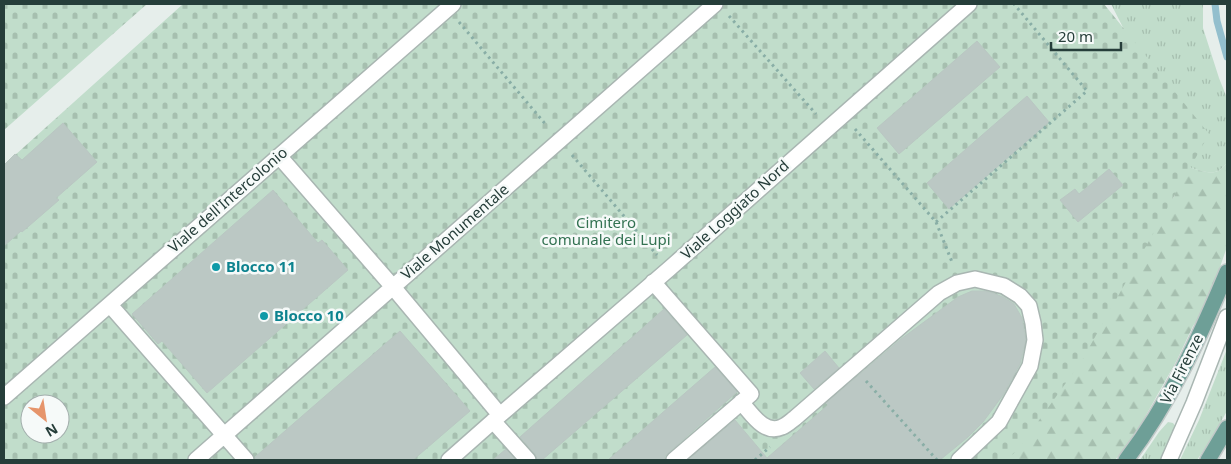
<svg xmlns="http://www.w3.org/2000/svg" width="1231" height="464" font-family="'Noto Sans',sans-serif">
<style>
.grass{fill:url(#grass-tufts)}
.forest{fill:url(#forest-firs)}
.cemetery{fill:url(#cemetery-stones);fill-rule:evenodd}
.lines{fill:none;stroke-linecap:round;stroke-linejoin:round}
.stream{stroke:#93bfcd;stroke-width:7}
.building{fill:#bbc8c4;stroke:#b9c7c2}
.minor-casing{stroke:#a9b6b2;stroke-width:18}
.major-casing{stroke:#c2c9c8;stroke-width:18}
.path{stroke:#89aea6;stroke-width:3;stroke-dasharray:2.5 4;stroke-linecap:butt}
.minor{stroke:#fff;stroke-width:15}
.major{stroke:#6e9f97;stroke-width:15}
.culture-dot{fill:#0f9aa8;stroke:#f6faf9;stroke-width:2}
.labels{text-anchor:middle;stroke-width:5;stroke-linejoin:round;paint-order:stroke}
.street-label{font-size:15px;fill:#263e3a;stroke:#f6faf9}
.park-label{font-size:15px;fill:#337252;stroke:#f6faf9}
.culture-label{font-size:15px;font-weight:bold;fill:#0d838f;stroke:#f6faf9;text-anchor:start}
</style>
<defs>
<pattern id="grass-tufts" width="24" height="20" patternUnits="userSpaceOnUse" patternTransform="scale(1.25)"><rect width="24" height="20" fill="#c1ddcb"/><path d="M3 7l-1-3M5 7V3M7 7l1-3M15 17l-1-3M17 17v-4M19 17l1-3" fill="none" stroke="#a6bfaf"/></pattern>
<pattern id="forest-firs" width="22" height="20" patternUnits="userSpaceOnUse" patternTransform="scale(1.25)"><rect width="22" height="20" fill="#c1ddcb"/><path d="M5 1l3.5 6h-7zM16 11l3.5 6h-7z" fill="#a6bfaf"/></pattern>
<pattern id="cemetery-stones" width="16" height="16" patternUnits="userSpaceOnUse" patternTransform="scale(1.25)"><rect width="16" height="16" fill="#c1ddcb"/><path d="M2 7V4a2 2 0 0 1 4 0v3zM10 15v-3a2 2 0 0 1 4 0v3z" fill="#a6bfaf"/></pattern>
</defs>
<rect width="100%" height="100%" fill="#e6eeeb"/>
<!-- grass -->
<path class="grass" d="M1111,4H1203V28L1219,78L1227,98V163C1225,165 1221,170 1218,171C1208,176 1183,165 1174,160L1133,47Z
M1227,349V411L1210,441L1197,460H1180L1199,420Z
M1168,422L1173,423L1176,427L1166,450L1160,460H1140L1159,432Z"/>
<!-- forest -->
<path class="forest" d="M1174,160C1183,165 1208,176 1218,171C1221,170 1225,165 1227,163V247L1221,264L1218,277L1208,304L1193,326L1177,360L1131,442L1115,460H991L1164,208L1174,197L1176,191Z"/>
<!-- cemetery -->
<path class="cemetery" d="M4,4H147L4,130Z
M183,4H1104L1209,134L1081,362L1019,448L1007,460H4V165ZM30,404H60V434H30Z"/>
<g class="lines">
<!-- stream -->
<path class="stream" d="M1215,4L1217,21L1227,57"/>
</g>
<!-- building -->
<path class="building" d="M977,41L1000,67L899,154L877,128Z
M1027,96L1049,122L949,209L927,183Z
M63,123L97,162L56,198L59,200L22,232L21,231L4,246V165L15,154L22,160Z
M1109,169L1123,185L1078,222L1060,200L1075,189L1079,194Z
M273,190L318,243L322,240L348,270L207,393L162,341L158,344L132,314Z
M972,291H984L993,293L1003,297L1014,304L1022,318L1026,340L1020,364L1003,395L983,422L968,437L940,460H688L735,420L767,458L828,405L826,403L901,339L958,297Z
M664,309L687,335L542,460H537L535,454L520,437Z
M400,331L470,411L413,460H255V457Z
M825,351L839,368L814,389L800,373Z
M715,367L737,392L668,453L665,456V460H608Z
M506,449L516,460H493Z"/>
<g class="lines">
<defs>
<path id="minor" d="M279,156L393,287L500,415
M653,282L751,394L674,460
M110,305L246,460
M4,397L453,4
M741,402C752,414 764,435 782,427C787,425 791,421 795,418L939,293L957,283L975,279L1004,286L1020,296L1029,306L1033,323L1035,340L1030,366L999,422L959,460
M493,421L528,460
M196,460L715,4
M449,460L500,415L669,269L969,4
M1169,460L1194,403L1227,317"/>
<path id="major" d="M1126,460C1170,402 1199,339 1227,272
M1208,460L1227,428"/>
</defs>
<!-- minor casing -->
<use href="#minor" class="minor-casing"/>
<!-- major casing -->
<use href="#major" class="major-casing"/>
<!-- path -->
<path class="path" d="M729,16L816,114
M459,22L547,126
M855,129L936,222L952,262L953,263
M572,155L657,255
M936,222L1087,91L1014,4
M866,381L937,460
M755,460L770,447"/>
<!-- minor -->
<use href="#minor" class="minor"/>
<!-- major -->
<use href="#major" class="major"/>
</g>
<!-- markers -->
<g class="culture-dot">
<circle cx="216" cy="267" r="5"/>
<circle cx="264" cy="316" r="5"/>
</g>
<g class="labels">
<!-- street labels -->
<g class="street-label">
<text transform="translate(228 200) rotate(-41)" y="5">Viale dell'Intercolonio</text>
<text transform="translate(735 210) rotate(-42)" y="5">Viale Loggiato Nord</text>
<text transform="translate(455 232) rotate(-41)" y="5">Viale Monumentale</text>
<text transform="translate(1182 369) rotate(-63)" y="5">Via Firenze</text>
</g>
<!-- park labels -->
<g class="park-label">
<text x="606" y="228">Cimitero<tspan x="606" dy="17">comunale dei Lupi</tspan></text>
</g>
<!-- culture labels -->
<g class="culture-label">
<text x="226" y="272">Blocco 11</text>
<text x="274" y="321">Blocco 10</text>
</g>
</g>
<!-- border -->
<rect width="1231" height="464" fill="none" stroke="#263e3a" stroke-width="10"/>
<!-- north arrow -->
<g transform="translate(45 419) rotate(150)"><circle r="24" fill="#f6faf9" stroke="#a3afad"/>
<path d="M0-4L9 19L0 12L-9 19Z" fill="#e6956b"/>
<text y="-8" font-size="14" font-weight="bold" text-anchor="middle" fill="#263e3a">N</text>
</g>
<!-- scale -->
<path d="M1051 42v8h70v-8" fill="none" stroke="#263e3a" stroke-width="2.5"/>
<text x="1058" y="42" font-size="15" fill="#263e3a" stroke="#f6faf9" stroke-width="4" paint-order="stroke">20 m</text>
</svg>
